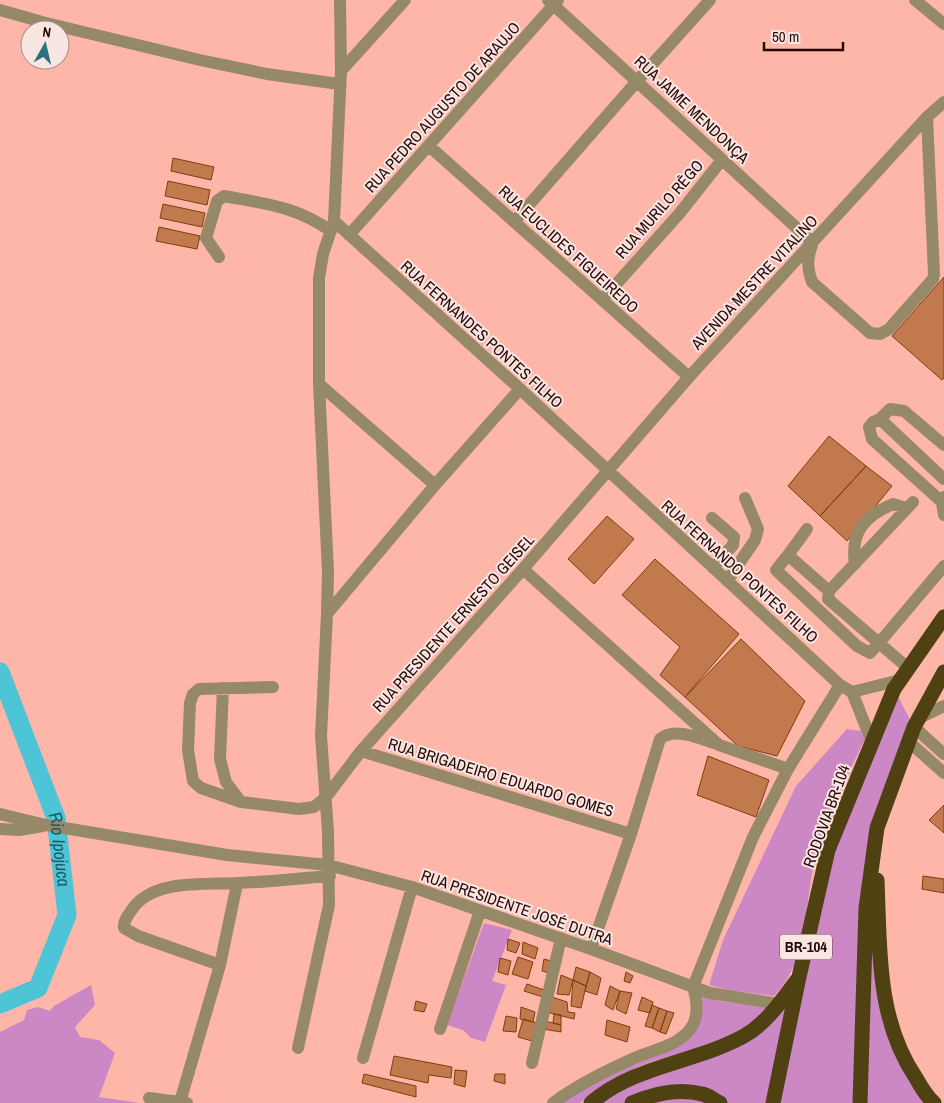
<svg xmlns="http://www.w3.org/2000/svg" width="944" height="1103" font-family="'Archivo Narrow',sans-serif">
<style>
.green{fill:#cb88c5}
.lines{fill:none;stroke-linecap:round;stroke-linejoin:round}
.river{stroke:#4ec4d7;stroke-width:19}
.building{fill:#c2794e;stroke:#803d0c}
.minor{stroke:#958968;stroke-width:12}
.highway{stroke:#504113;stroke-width:15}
.labels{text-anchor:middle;stroke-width:4;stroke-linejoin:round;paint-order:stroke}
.shield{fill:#f9e6e3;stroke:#674b48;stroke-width:1}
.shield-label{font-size:15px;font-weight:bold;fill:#280805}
.street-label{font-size:16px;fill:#280805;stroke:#f9e6e3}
.water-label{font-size:18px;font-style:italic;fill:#1a5b66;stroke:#f9e6e3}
</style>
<rect width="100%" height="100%" fill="#feb6a9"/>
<!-- green -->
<path class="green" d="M894,689L914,727L875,843L884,998L934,1103H591L746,1035L798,978L828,850Z
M847,729L861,731L865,739C849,772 832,805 820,841C803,890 812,959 774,996L729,990L709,985L723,940L796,786Z
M484,923L512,930L492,981L506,985L485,1042L471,1038L463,1030L447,1025Z
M91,985L95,1005L75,1027L80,1037L99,1040L115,1053L99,1097L140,1103H0V1032L24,1020L27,1010L38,1007L50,1011L54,1006Z
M702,995L719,1001L769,1008C754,1021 739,1032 721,1040C696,1052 668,1055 643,1065C621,1074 598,1087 580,1103H562L587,1086L690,1038L702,1005Z"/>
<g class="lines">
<!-- river -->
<path class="river" id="s1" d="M0,672L56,818L67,915L38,988L0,1004"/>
</g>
<!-- building -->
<path class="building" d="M173,158L214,167L211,180L171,171Z
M168,181L210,190L207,205L165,196Z
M163,204L205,213L202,227L160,218Z
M159,227L200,236L197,249L156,241Z
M944,277V378L942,380L892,336Z
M829,436L866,466L820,516L788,486Z
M866,466L892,486L847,541L820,516Z
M607,516L634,539L594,584L568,559Z
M655,559L739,634L685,697L660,675L680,647L622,595Z
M741,639L805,701L777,756L738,746L685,697Z
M708,756L769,780L756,817L697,795Z
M944,805V833L929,820Z
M923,876L944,879V893L922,889Z
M508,939L520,943L516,953L507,950Z
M523,942L538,948L535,959L522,954Z
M518,957L533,962L528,979L512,974Z
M500,958L511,961L508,975L498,972Z
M544,959L551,961L549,973L542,971Z
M576,967L590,972L586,986L573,980Z
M590,972L601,978L597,995L585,991Z
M626,972L633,976L630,983L624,981Z
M561,975L573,980L569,995L557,994Z
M573,980L586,986L581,1008L571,1006Z
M527,984L544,990L543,997L524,991Z
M610,986L620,991L613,1010L605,1005Z
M620,991L632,993L626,1014L616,1009Z
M549,996L567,1002L568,1012L575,1013L574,1019L546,1012Z
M642,997L653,1002L650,1013L638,1010Z
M416,1001L427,1004L424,1012L414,1010Z
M652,1005L659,1008L652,1028L645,1026Z
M521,1007L535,1012L533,1022L520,1019Z
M659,1008L667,1011L660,1032L652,1028Z
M667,1011L674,1013L666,1034L660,1032Z
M554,1014L561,1015V1025L553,1023Z
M506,1016L517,1018L516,1032L503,1031Z
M523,1019L537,1023L532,1041L518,1037Z
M607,1020L630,1027L627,1042L605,1035Z
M545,1021L561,1025V1032L543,1029Z
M394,1056L452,1067L451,1078L429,1075L428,1083L390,1075Z
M455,1070L467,1071L465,1087L454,1084Z
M364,1074L416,1086V1097L362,1083Z
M495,1074H505V1084L494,1081Z"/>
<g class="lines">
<!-- minor -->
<path class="minor" d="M340,0L341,71L334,221L323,254L319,278V384L435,485
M548,0L812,242
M915,0L944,24
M0,10L46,23L200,60L267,74L339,84
M341,71L405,0
M429,146L689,377
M334,221L520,389L840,685L852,692
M514,222L638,80L710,0
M349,235L558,0
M812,245C807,259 807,268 812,282L870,333L880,334L889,329L933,279L934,274L927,117
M219,257L206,238L217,201L224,196C266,204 295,206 331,231
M602,300L679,214L721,161
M319,384L328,572L327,614
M880,419L873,422L869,427L872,439L942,502
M944,445L904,411L890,409L880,419L944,479
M944,497L942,502L944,515
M913,502L829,591L828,599L879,643L944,566
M712,518L734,537L733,545L713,568
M807,529L788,555L829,591
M788,555L776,570L857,646L870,653L879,643L908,668
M855,564C850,532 865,516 893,504L906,508
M523,569L719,745L788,769
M727,581L755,540L758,529L745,498
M273,687L199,689L193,694L190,703L188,750L193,781L201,788L241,802L299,809L314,807L326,797L361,751L523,569L689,377L927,117L944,102
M223,688L220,759L226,782L241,802
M852,692L872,742
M852,692L900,680
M917,719L944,706
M914,727L944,754
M908,741L944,773
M361,751L631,834
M0,814L46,825L227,855L328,865L412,887L591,949L710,993L779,1004
M0,829L19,830L43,826
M591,949L631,834L660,739C674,727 699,738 714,743
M220,965L138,936L124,928C123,921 128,916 131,911C151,878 206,885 238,883C269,882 300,878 330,876
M693,987L753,837L788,769L840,685
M440,1029L480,911
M298,1048L329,905L328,831L321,736L327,614L435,485L520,389
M363,1058L412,887
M532,1063L561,938
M149,1098L187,1103
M180,1102L220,965L237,884
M553,1103C577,1085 604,1072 630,1060C650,1050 678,1047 691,1028C699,1016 697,1000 693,987"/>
<!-- highway -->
<path class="highway" d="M877,880C880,948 876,1019 916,1078C921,1087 926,1096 934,1103
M591,1103C635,1065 695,1063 744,1036C767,1023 781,1001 797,980
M632,1103C653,1094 679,1088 702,1094C708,1095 714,1100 720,1103
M773,1103L799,977L828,850L894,689L944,617
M860,1103L866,908L877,828L914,727L944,672"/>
</g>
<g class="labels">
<!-- shield labels -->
<rect class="shield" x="780" y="934.5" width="52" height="25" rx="4"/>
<g class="shield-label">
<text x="806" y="952">BR-104</text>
</g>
<!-- street labels -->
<g class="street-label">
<text transform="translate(442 107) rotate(-48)" y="6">RUA PEDRO AUGUSTO DE ARAUJO</text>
<text transform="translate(692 109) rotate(43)" y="6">RUA JAIME MENDONÇA</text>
<text transform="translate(659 209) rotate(-49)" y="6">RUA MURILO RÊGO</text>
<text transform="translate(569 249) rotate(42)" y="6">RUA EUCLIDES FIGUEIREDO</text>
<text transform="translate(754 282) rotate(-47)" y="6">AVENIDA MESTRE VITALINO</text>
<text transform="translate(482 334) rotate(42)" y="6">RUA FERNANDES PONTES FILHO</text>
<text transform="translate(740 571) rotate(42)" y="6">RUA FERNANDO PONTES FILHO</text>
<text transform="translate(453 623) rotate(-48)" y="6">RUA PRESIDENTE ERNESTO GEISEL</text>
<text transform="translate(501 777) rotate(17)" y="6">RUA BRIGADEIRO EDUARDO GOMES</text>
<text transform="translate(826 816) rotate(-70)" y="6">RODOVIA BR-104</text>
<text transform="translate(517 907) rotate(19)" y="6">RUA PRESIDENTE JOSÉ DUTRA</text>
</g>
<!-- water labels -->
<g class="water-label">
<text dy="6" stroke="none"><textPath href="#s1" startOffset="188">Rio Ipojuca</textPath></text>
</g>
</g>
<!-- north arrow -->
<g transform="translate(45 45) rotate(8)"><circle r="24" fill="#f9e6e3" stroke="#a58d8a"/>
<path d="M0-4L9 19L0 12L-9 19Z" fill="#2b727e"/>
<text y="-8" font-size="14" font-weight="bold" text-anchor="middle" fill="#280805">N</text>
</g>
<!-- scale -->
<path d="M764 42v8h79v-8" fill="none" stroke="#280805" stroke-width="2.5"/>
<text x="772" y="42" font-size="15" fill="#280805" stroke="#f9e6e3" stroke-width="4" paint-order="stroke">50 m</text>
</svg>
